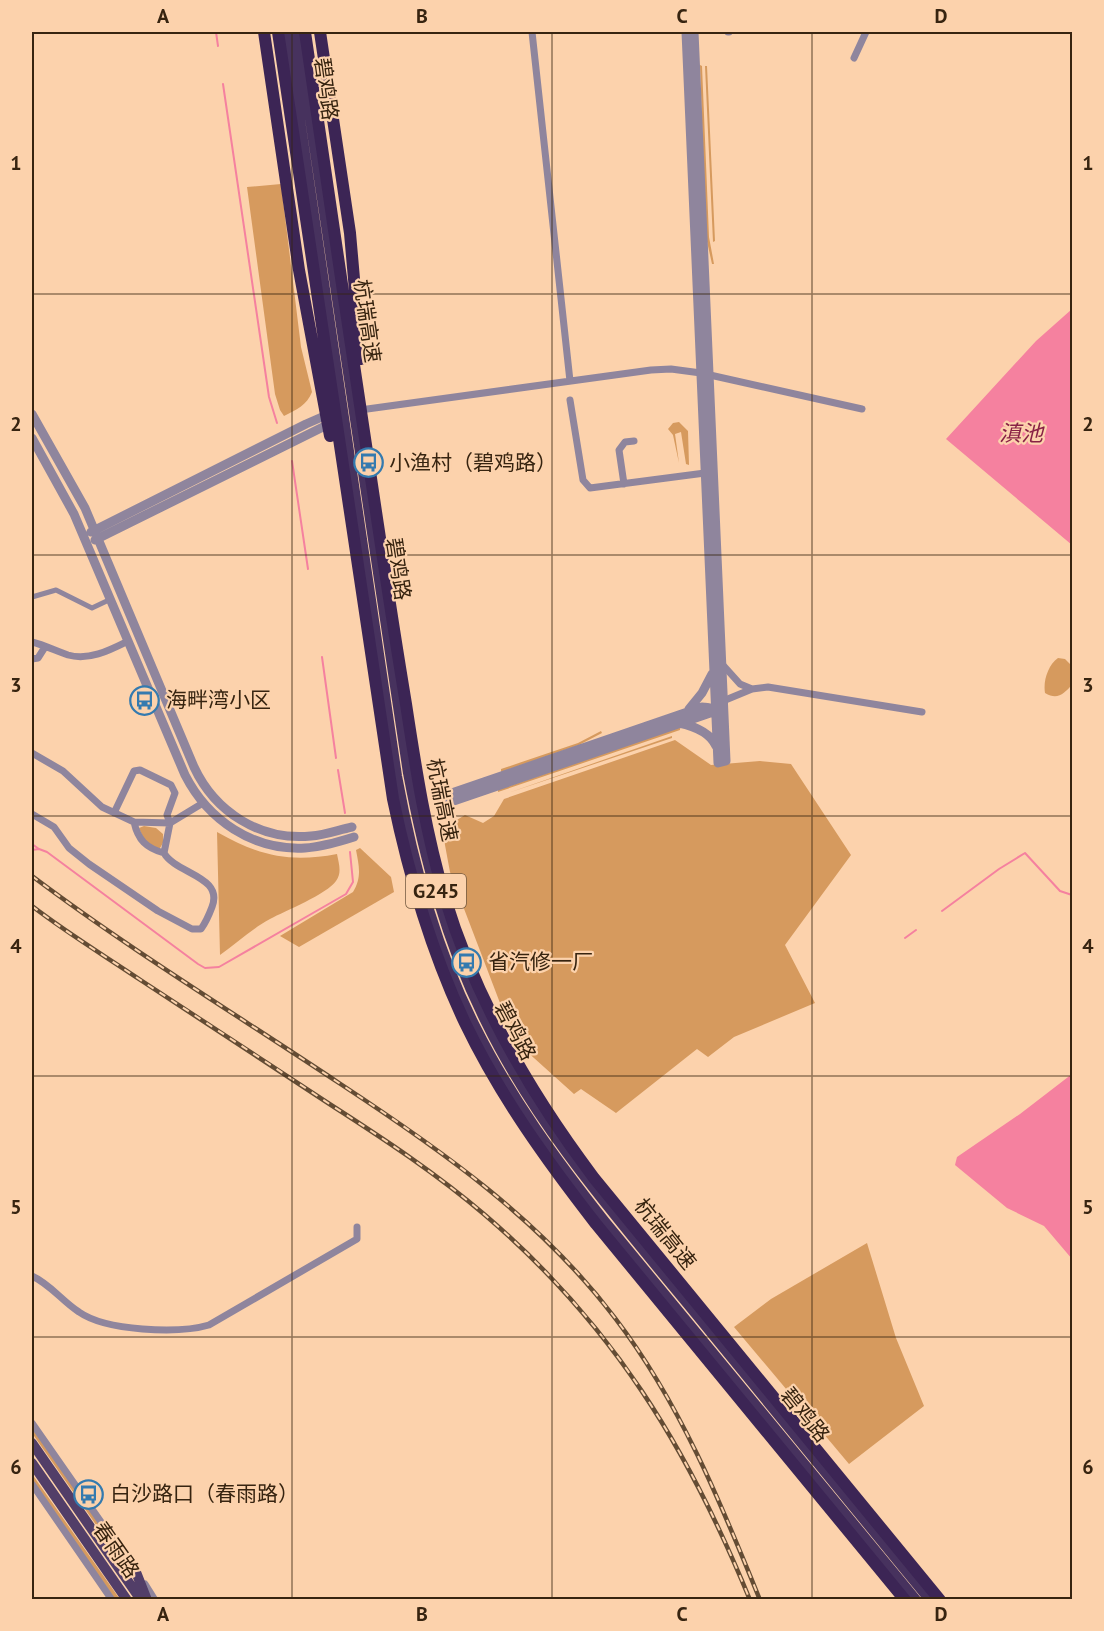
<svg xmlns="http://www.w3.org/2000/svg" width="1104" height="1631" font-family="'PT Sans','Noto Sans SC',sans-serif">
<style>
.green{fill:#d69a5e}
.water{fill:#f5819f}
.lines{fill:none;stroke-linecap:round;stroke-linejoin:round}
.stream{stroke:#f5819f;stroke-width:2}
.pedestrian{stroke:#8f859d;stroke-width:5}
.minor{stroke:#8f859d;stroke-width:7}
.tertiary{stroke:#8f859d;stroke-width:9}
.primary{stroke:#523e68;stroke-width:10}
.trunk{stroke:#47325e;stroke-width:12}
.motorway{stroke:#3c2555;stroke-width:12}
.rail-casing{stroke:#644c34;stroke-width:4.5}
.rail{stroke:#fcd2ac;stroke-width:2;stroke-dasharray:7;stroke-linecap:butt}
.grid{fill:none;stroke:#372410;stroke-width:1.5;stroke-opacity:0.55}
.labels{text-anchor:middle;stroke-width:4.5;stroke-linejoin:round;paint-order:stroke}
.shield{fill:#fcd2ac;stroke:#72583f;stroke-width:1.5}
.shield-label{font-size:20px;font-weight:bold;fill:#372410}
.street-label{font-size:21px;fill:#372410;stroke:#fcd2ac}
.poi-label{font-size:21px;fill:#372410;stroke:#fcd2ac;text-anchor:start}
.water-label{font-size:22px;font-style:italic;fill:#882145;stroke:#fcd2ac}
.neatline{fill:none;stroke:#372410;stroke-width:2}
.grid-label{font-size:20px;text-anchor:middle;font-weight:bold;fill:#372410}
</style>
<rect width="100%" height="100%" fill="#fcd2ac"/>
<!-- green -->
<path class="green" d="M700,65L702,66L709,237L714,264H712L706,237Z
M705,66H707L715,241L713,242Z
M281,184L301,347L312,392C307,405 296,410 284,416L280,410L275,394L247,187Z
M679,422L688,431L689,465L686,464L681,432L675,434L679,463L673,435L668,429L673,423Z
M1058,658L1065,659L1072,666V685C1064,693 1058,701 1045,693C1043,681 1048,665 1058,658Z
M680,727V730L498,792V790Z
M601,731L602,733L579,745L501,772V769L578,743Z
M672,736V738L502,795Z
M675,740L711,765L760,761L791,764L851,855L785,945L815,1003L734,1037L708,1057L697,1049L616,1113L581,1089L574,1094L524,1049L500,1003L450,872L442,829L465,815L483,823L494,816L504,799Z
M144,826L156,828L163,834V843L160,848L156,849L145,842L139,828Z
M217,832C259,856 290,863 337,854C339,864 342,873 336,881C327,894 285,911 270,919C253,928 237,943 220,955Z
M360,848L391,877L394,892L299,947L280,936L353,892C362,877 359,866 356,850Z
M867,1243L896,1338L924,1406L849,1464L734,1327L771,1299Z
M32,1426L124,1558L131,1575L32,1433Z
M32,1474L119,1598L115,1599L32,1481Z"/>
<!-- water -->
<path class="water" d="M1072,309V545L946,439L1036,341Z
M1072,1074V1259L1044,1226L1007,1208L955,1165L957,1157L1020,1114Z"/>
<g class="lines">
<!-- stream -->
<path class="stream" d="M216,32L218,46
M223,84L269,397L277,423
M292,461L308,569
M322,657L336,758
M338,770L345,813
M32,844L39,849
M32,850L39,849L47,852L198,964L205,968L219,967L346,894L353,882L350,852
M942,911L999,869L1025,853L1060,891L1072,895
M905,938L916,930"/>
<!-- pedestrian -->
<path class="pedestrian" d="M32,597L56,590L92,608L111,599"/>
<!-- minor -->
<path class="minor" d="M532,32L570,381
M728,32H729
M854,58L866,32
M570,400L583,480L590,488L705,473
M360,410L651,370L671,369L701,373L862,409
M624,484L619,450L625,442L634,441
M32,642C44,645 56,651 68,655C89,661 110,650 128,641
M32,659L38,658L45,647
M722,664L740,684L752,689
M723,701L752,689L768,687L922,712
M32,753L63,771L102,807L134,822L170,823L203,803
M32,814L54,827L69,848L89,864L158,911L192,929H201C206,922 209,915 212,907C224,876 176,874 164,853L170,823L167,815L175,793L171,785L140,770L134,771L114,813
M134,822C138,840 146,848 164,853
M32,1276C50,1284 62,1301 79,1312C106,1331 178,1334 209,1325L357,1239V1227
M32,1423L138,1575
M32,1484L112,1600
M145,1584L155,1600"/>
<!-- tertiary -->
<path class="tertiary" d="M686,32L718,763L726,761L694,32
M32,414L85,508L194,767C215,812 260,841 311,836C325,835 338,830 352,827
M32,438L74,514L185,775C208,820 253,851 305,848C322,847 338,842 354,837
M91,532L306,424L322,417L332,416
M95,540L323,427L334,426
M718,707L716,711L442,805L440,797L702,707C709,707 714,708 719,714
M689,709L702,693L712,674
M679,723C693,726 710,732 716,746"/>
<!-- primary -->
<path class="primary" d="M32,1443L141,1600
M32,1463L127,1600
M136,1572L147,1600"/>
<!-- trunk -->
<path class="trunk" d="M286,32L396,776C412,863 435,950 475,1028C510,1098 556,1161 604,1222L915,1600
M298,32L409,773C425,858 447,942 486,1020C537,1125 614,1213 688,1303C769,1402 850,1501 931,1600"/>
<!-- motorway -->
<path class="motorway" d="M264,32L299,270L330,436
M278,32L393,799C409,876 431,951 465,1023C500,1096 547,1161 596,1224L905,1600
M305,32C329,196 353,361 378,525C387,585 396,644 406,704C416,770 426,834 445,898C476,1001 530,1093 594,1178L940,1600
M320,32L350,233L361,359"/>
<defs>
<path id="rail" d="M32,876C129,949 237,1015 339,1083C441,1150 540,1219 615,1318C680,1403 720,1501 760,1600
M32,906C67,933 105,956 142,981C205,1022 268,1063 331,1105C384,1139 437,1174 485,1215C612,1324 687,1446 750,1600"/>
</defs>
<!-- rail casing -->
<use href="#rail" class="rail-casing"/>
<!-- rail -->
<use href="#rail" class="rail"/>
</g>
<!-- grid -->
<path class="grid" d="M292,32V1600M552,32V1600M812,32V1600M32,294H1072M32,555H1072M32,816H1072M32,1076H1072M32,1337H1072"/>
<!-- icons -->
<defs>
<symbol id="bus-ring" viewBox="-11 -11 22 22"><circle r="9.5" fill="#fcd2ac" stroke="#347aaf" stroke-width="1.5"/><path d="M-5-6H5V4H4V6H2V4H-2V6H-4V4H-5ZM-3.5-4V0h7V-4ZM-3.5 1.2v1.5H-2V1.2ZM2 1.2v1.5H3.5V1.2Z" fill="#347aaf"/></symbol>
</defs>
<g fill-rule="evenodd">
<use href="#bus-ring" x="352" y="446" width="33" height="33"/>
<use href="#bus-ring" x="128" y="684" width="33" height="33"/>
<use href="#bus-ring" x="450" y="946" width="33" height="33"/>
<use href="#bus-ring" x="72" y="1478" width="33" height="33"/>
</g>
<g class="labels">
<!-- shield labels -->
<rect class="shield" x="406" y="874" width="60" height="34" rx="4.5"/>
<g class="shield-label">
<text x="436" y="898">G245</text>
</g>
<!-- street labels -->
<g class="street-label">
<text transform="translate(326 89) rotate(82)" y="7">碧鸡路</text>
<text transform="translate(367 321) rotate(82)" y="7">杭瑞高速</text>
<text transform="translate(398 569) rotate(81)" y="7">碧鸡路</text>
<text transform="translate(442 800) rotate(79)" y="7">杭瑞高速</text>
<text transform="translate(515 1031) rotate(62)" y="7">碧鸡路</text>
<text transform="translate(665 1234) rotate(51)" y="7">杭瑞高速</text>
<text transform="translate(805 1415) rotate(51)" y="7">碧鸡路</text>
<text transform="translate(116 1550) rotate(55)" y="7">春雨路</text>
</g>
<!-- poi labels -->
<g class="poi-label">
<text x="389" y="470">小渔村（碧鸡路）</text>
<text x="166" y="707">海畔湾小区</text>
<text x="488" y="969">省汽修一厂</text>
<text x="110" y="1501">白沙路口（春雨路）</text>
</g>
<!-- water labels -->
<g class="water-label">
<text x="1021" y="441">滇池</text>
</g>
</g>
<!-- border -->
<rect width="1104" height="1631" fill="none" stroke="#fcd2ac" stroke-width="66"/>
<rect x="33" y="33" width="1038" height="1565" class="neatline"/>
<g class="grid-label">
<text x="163" y="23">A</text>
<text x="422" y="23">B</text>
<text x="682" y="23">C</text>
<text x="941" y="23">D</text>
<text x="16" y="170">1</text>
<text x="1088" y="170">1</text>
<text x="16" y="431">2</text>
<text x="1088" y="431">2</text>
<text x="16" y="692">3</text>
<text x="1088" y="692">3</text>
<text x="16" y="953">4</text>
<text x="1088" y="953">4</text>
<text x="16" y="1214">5</text>
<text x="1088" y="1214">5</text>
<text x="16" y="1474">6</text>
<text x="1088" y="1474">6</text>
<text x="163" y="1621">A</text>
<text x="422" y="1621">B</text>
<text x="682" y="1621">C</text>
<text x="941" y="1621">D</text>
</g>
</svg>
